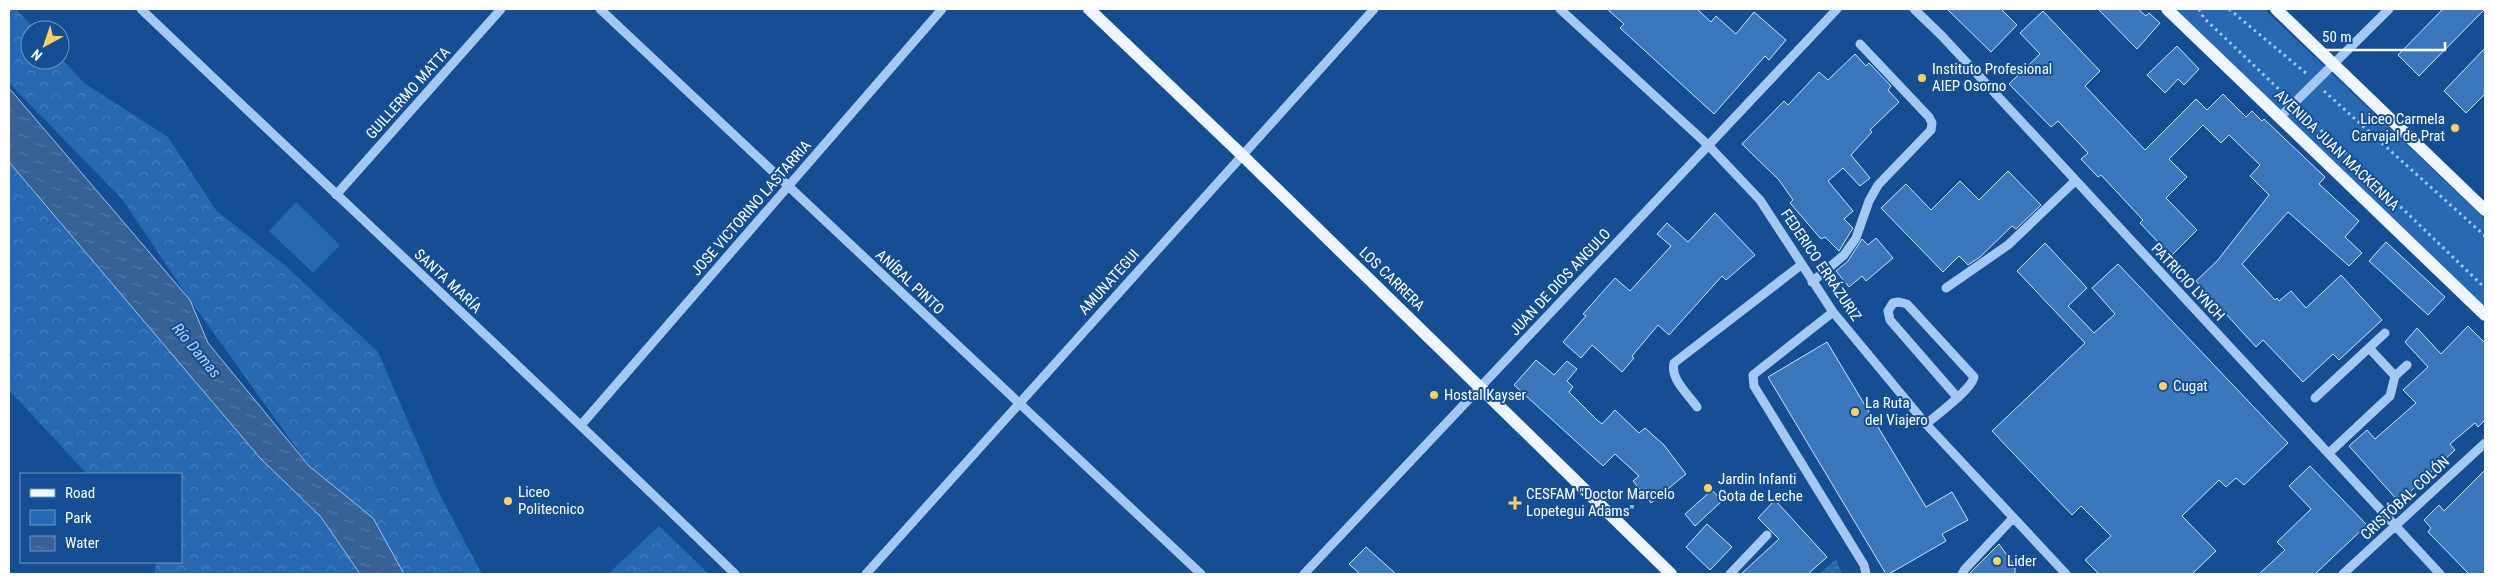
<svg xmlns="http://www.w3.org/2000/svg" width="2494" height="583" font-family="'Roboto Condensed',sans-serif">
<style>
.grass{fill:url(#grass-dots)}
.forest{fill:url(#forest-crowns)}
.green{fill:#2768b2}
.water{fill:url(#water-ripples);stroke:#96c3f4}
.building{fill:#3d77bb;stroke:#cbe2fc}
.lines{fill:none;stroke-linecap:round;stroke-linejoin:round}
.path{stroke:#a4c8f1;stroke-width:3;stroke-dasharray:2.5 4;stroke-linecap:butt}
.minor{stroke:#a4c8f1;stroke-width:9}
.major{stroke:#eef5ff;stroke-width:12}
.poi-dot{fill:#ffd064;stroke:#154e93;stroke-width:2}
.labels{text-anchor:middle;stroke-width:4;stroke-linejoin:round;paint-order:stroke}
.poi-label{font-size:15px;fill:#fff;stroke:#154e93;text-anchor:start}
.street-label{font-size:15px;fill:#fff;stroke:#154e93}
.water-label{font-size:16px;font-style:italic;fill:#b0d2f8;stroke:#154e93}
</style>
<defs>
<pattern id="grass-dots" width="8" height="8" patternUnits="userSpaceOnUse" patternTransform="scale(1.25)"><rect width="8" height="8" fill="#2768b2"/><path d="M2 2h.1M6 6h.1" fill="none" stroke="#477fbe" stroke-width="1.8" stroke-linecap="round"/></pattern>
<pattern id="forest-crowns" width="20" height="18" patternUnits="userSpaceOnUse" patternTransform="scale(1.25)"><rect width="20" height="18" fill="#2768b2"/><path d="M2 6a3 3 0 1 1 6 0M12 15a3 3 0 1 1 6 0" fill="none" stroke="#477fbe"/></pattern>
<pattern id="water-ripples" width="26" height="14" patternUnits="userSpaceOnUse" patternTransform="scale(1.25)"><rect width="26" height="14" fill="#376193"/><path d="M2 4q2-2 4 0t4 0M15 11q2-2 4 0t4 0" fill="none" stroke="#5579a3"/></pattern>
</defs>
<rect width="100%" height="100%" fill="#154e93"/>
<!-- grass -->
<path class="grass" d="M1836,559L1842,574H1820Z"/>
<!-- forest -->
<path class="forest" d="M9,9H16L36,30H30V60H60V57L84,83L168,137L216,210L287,267L378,352L439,493L482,574H404L373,518L309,466L190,300L122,199L9,83Z
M9,162L260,458L321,517L359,574H154L156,562H181V474H87L9,390Z
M659,526L709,574H608Z"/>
<!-- green -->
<path class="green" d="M2174,9H2264L2485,219V309Z
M296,202L340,245L313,273L269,231Z"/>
<!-- water -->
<path class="water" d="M9,88L190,300L208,343L309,466L373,518L404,574H360L321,517L260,458L9,162Z"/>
<!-- building -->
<path class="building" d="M1607,9H1697L1711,22L1716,16L1736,34L1754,12L1786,40L1769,60L1765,56L1714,114L1620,28L1624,24Z
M1947,9H2001L2017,25L1991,52Z
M2098,9H2138L2146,16L2149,13L2160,23L2137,49Z
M2443,9H2485L2419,76L2398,55Z
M2043,11L2100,71L2085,86L2145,150L2196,99L2207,110L2223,94L2246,117L2252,111L2262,121L2264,119L2325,177L2319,184L2359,221L2345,237L2362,253L2349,266L2288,212L2242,264L2275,300L2277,298L2279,301L2291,291L2306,308L2341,275L2382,320L2339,360L2333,354L2303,382L2263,340L2256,347L2196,281L2217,261L2269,195L2250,176L2260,165L2229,135L2221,143L2203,125L2169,159L2187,177L2166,198L2197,230L2171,256L2140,223L2143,220L2101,175L2098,177L2081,159L2088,153L2058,121L2051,127L2009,84L2040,54L2020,33Z
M2177,46L2199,69L2184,85L2178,79L2165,93L2147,75Z
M2485,48V94L2466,113L2444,91Z
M1855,54L1866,66L1869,63L1891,86L1888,90L1899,102L1870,130L1872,132L1851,155L1870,178L1860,186L1843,168L1828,181L1853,211L1844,219L1853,228L1839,251L1825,237L1821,239L1790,203L1793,200L1779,180L1742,144L1784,101L1788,105L1819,72L1828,80Z
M2008,171L2041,205L2016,229L2012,226L1980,257L1968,265L1959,256L1943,272L1881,208L1906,184L1931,210L1960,181L1979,200Z
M1715,213L1755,255L1726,280L1722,276L1669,335L1658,325L1632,356L1634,358L1622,372L1592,345L1581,358L1563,342L1586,316L1583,314L1615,278L1630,291L1671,246L1657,234L1667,223L1688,242Z
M1876,238L1893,258L1866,281L1862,276L1849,287L1836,271L1848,261L1862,239L1868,245Z
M2386,242L2445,297L2428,315L2369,261Z
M2045,243L2087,288L2068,306L2094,333L2115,314L2092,288L2118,264L2288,443L2244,485L2236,478L2226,487L2219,480L2182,516L2216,551L2192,574H2099L2085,560L2111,536L2081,506L2072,515L1992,431L2085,343L2017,271Z
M2468,326L2485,343V420L2478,427L2475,423L2450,444L2455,450L2399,502L2349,446L2367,430L2375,439L2416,403L2403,390L2428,367L2405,342L2417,328L2441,354Z
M1827,342L1926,507L1952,492L1968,520L1942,534L1946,541L1889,574H1886L1768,377Z
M1536,360L1554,375L1567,361L1577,369L1567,381L1573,387L1569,392L1597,420L1602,424L1615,410L1639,433L1645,428L1664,445L1686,474L1651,503L1633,481L1639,476L1615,454L1603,466L1514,385Z
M2310,466L2367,525L2315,574H2259L2285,550L2277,542L2311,509L2289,486Z
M2485,470V574H2469L2428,532L2431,528L2424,520L2439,505L2444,511Z
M1712,490L1722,501L1695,526L1685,514Z
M1775,500L1827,557L1808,574H1741L1779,539L1758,518Z
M1707,524L1732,547L1710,570L1686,547Z
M1999,544L2015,566V574H1969Z
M1366,547L1396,574H1360L1349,564Z"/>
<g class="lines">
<!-- path -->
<path class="path" d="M2199,9L2204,18L2285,95
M2229,9L2307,74
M2324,91L2485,236
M2302,112L2485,288"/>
<!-- minor -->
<path class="minor" d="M141,9C339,198 539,383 735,574
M600,9L1201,574
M1560,9L1708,145L1760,200L1833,312L1926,424L2066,574
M1914,9L1942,36L2440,574
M2280,117L2389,9
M336,195L501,9
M1812,282L1844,255L1856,238L1869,201L1878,185L1931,130L1932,123L1929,117L1860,44
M1946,288L2008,245L2075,181
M1833,312L1753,375L1754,386L1864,565L1866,574
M2369,348L2395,376
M2315,398L2385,333
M1697,407C1688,394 1670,379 1674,363L1801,265
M582,424L942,9
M1926,424C1938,414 1971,390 1974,377L1907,304L1899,302L1893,303L1888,311L1890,320L1957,397
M2329,453L2390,396L2395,376L2407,365
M866,574L1374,9
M1304,574L1837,9
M1730,574L1767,535
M1962,574L1965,569L2013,518
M2343,574L2485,443"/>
<!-- major -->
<path class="major" d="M1089,9L1242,155L1671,574
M2167,9L2485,315
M2276,9L2485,210"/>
</g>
<!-- markers -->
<g class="poi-dot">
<circle cx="1922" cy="78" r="5"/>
<circle cx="2455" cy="128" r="5"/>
<circle cx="2163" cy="386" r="5"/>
<circle cx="1434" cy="395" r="5"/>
<circle cx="1855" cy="412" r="5"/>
<circle cx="1708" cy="488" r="5"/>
<circle cx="508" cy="501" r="5"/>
<path d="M1512.5 495.5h5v5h5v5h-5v5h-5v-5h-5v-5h5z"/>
<circle cx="1997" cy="561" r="5"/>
</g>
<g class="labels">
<!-- poi labels -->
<g class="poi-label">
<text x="1932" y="74">Instituto Profesional<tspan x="1932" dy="17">AIEP Osorno</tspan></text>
<text x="2445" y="124" text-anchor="end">Liceo Carmela<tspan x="2445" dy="17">Carvajal de Prat</tspan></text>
<text x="2173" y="391">Cugat</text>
<text x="1444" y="400">Hostal Kayser</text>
<text x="1865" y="408">La Ruta<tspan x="1865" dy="17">del Viajero</tspan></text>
<text x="1718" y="484">Jardin Infanti<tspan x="1718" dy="17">Gota de Leche</tspan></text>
<text x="518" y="497">Liceo<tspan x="518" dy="17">Politecnico</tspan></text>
<text x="1526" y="499">CESFAM "Doctor Marcelo<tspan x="1526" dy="17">Lopetegui Adams"</tspan></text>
<text x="2007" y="566">Lider</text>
</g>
<!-- street labels -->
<g class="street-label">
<text transform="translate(408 93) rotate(-48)" y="5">GUILLERMO MATTA</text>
<text transform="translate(2337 150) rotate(44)" y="5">AVENIDA JUAN MACKENNA</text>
<text transform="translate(751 208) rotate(-49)" y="5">JOSE VICTORINO LASTARRIA</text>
<text transform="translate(1821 265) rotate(56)" y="5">FEDERICO ERRÁZURIZ</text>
<text transform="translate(1392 279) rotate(44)" y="5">LOS CARRERA</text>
<text transform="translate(448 281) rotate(43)" y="5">SANTA MARÍA</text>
<text transform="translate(910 282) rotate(43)" y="5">ANÍBAL PINTO</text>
<text transform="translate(1109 282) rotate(-48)" y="5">AMUNATEGUI</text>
<text transform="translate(1560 282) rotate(-47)" y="5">JUAN DE DIOS ANGULO</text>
<text transform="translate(2188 282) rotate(47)" y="5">PATRICIO LYNCH</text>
<text transform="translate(2405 498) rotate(-43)" y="5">CRISTÓBAL COLÓN</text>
</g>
<!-- water labels -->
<g class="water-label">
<text transform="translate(197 350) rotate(50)" y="6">Río Damas</text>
</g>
</g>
<!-- border -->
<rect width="2494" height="583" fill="none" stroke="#ffffff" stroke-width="20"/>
<!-- legend -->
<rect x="20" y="473" width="162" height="90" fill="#154e93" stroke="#7395be"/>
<rect x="30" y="489" width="25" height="8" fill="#eef5ff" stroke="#7395be"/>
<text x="65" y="498" font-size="15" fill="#ffffff">Road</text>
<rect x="30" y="510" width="25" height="15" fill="#2768b2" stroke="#7395be"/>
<text x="65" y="523" font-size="15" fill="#ffffff">Park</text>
<rect x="30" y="536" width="25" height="15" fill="url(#water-ripples)" stroke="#7395be"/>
<text x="65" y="548" font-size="15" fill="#ffffff">Water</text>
<!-- north arrow -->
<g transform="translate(45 45) rotate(220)"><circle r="24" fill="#154e93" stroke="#7395be"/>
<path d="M0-4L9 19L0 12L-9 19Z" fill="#ffd064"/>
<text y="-8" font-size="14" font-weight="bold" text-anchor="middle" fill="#ffffff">N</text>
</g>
<!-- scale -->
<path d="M2314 42v8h131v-8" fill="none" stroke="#ffffff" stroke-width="2.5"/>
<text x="2322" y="42" font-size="15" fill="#ffffff" stroke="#154e93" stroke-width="4" paint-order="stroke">50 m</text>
</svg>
